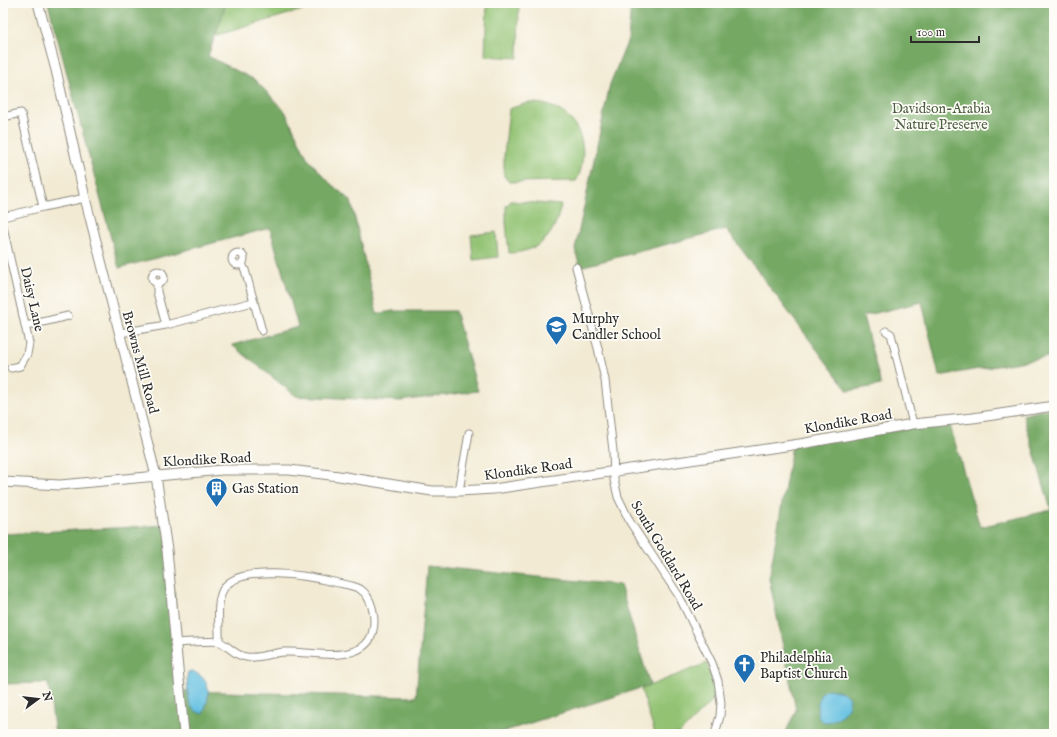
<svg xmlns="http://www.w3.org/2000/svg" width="1057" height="737" font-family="'IM FELL English',serif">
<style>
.green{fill:#92c272;stroke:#5e764e}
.forest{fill:#75a864;stroke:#506a48}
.water{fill:#63c0e1;stroke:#477686}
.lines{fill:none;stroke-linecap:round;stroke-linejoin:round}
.minor-casing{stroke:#8e8a7f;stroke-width:9}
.major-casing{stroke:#8e8a7f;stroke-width:11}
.minor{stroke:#fff;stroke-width:7}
.major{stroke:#fff;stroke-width:9}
.labels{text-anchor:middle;stroke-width:3.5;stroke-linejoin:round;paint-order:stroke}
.park-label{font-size:14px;fill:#4f6044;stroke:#fdfcf7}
.street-label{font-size:14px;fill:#2b2b2b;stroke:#fdfcf7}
.poi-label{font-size:14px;fill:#2b2b2b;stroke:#fdfcf7;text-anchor:start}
</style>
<rect width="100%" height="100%" fill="#fdfcf7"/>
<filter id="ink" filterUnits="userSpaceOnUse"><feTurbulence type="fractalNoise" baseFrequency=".025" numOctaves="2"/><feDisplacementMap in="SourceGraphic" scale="8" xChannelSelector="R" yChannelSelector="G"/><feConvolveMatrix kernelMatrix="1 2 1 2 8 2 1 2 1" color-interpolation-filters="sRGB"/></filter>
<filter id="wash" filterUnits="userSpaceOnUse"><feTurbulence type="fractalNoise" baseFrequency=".012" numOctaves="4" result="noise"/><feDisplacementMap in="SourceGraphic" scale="16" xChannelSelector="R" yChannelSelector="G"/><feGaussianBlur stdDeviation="0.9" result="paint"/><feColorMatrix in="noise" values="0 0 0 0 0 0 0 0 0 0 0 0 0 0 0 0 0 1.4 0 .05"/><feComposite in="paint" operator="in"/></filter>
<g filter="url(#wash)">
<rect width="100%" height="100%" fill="#f2ead3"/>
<!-- green -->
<path class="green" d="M51,3H326L69,79Z
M487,3H519L518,58L485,56Z
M527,103C562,101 588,127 582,163C581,169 580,175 576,181L509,182L504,176V156L509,109Z
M511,201L561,205C555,235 541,252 509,253L506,223V206Z
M496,232L498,257L473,260L471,235Z
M707,663L717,696L679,734H655L641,689Z"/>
<!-- forest -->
<path class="forest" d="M48,3H234L226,5L208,56L255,80L285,111L308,159L330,183L351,201L377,314L392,311H455L478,391L400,401L296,396L232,345L298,327L270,228L119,268Z
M631,3H1054V356L939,376L922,302L863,316L881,385L848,391L726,229L580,267L575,249L610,84L628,40Z
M1054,407V734H785L796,710L769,578L792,446L949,422L980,527L1051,510L1023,415Z
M168,525L183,691L416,697L427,566L620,585L650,685L496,734H55L48,683L3,684V534Z"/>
<!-- water -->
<path class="water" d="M192,671C213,680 210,696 203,714C198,713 192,709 190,704C188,698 186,678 188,672Z
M828,689L843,692L849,698C849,701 849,705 848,707C844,716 823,730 818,716C816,713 818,707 818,704C819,696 820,692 828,689Z"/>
</g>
<g filter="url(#ink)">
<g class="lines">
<defs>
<path id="minor" d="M3,117L21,113L43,207
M3,217L43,207L85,198
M3,227L29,343L27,354L20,366L11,368
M232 259a6 6 0 1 1 12 0a6 6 0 1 1-12 0Z
M242,264L245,270L262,331
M576,267L598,348L605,380L613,451L614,480L618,497L630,522L679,596L712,663L718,681L721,703L720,716L715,734
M152 277a6 6 0 1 1 12 0a6 6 0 1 1-12 0Z
M157,283V292L166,325
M26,326L68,316
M886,331L891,334L913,424
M120,333L166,325L253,302
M459,491L469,433
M174,643C183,643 214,640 220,642C229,646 235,656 246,657C259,659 271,653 284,652C304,651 332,658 351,652C362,649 371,642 373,630C376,617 372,597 360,589C353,585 342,584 334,582C309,576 241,564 224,588C215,602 220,626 219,642"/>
<path id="major" d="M38,3L56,70L85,198L156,476L167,550L184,734
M3,482L60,485L222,470H289L339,476L432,491H459L494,489L806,443L913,424L973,418L1054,406"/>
</defs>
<!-- minor casing -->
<use href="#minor" class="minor-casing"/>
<!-- major casing -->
<use href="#major" class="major-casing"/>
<!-- minor -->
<use href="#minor" class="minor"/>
<!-- major -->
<use href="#major" class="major"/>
</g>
</g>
<!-- icons -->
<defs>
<symbol id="school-pin" viewBox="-11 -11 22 30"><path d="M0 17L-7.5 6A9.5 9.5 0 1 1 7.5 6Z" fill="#1f6fb2" stroke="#fdfcf7"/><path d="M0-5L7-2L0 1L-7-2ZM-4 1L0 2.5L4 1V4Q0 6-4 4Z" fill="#fff"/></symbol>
<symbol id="building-pin" viewBox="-11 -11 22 30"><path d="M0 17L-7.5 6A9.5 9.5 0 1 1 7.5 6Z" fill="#1f6fb2" stroke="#fdfcf7"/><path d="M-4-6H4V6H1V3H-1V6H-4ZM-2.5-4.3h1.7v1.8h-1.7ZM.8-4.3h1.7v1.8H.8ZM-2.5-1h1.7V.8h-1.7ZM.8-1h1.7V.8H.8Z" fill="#fff"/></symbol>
<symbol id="church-pin" viewBox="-11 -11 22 30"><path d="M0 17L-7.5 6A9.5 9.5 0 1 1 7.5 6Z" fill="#1f6fb2" stroke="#fdfcf7"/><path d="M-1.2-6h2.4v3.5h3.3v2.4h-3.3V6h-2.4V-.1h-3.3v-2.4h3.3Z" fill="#fff"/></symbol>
</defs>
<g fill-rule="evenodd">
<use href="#school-pin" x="544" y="314" width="25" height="34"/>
<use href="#building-pin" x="204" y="476" width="25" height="34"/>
<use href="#church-pin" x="732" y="652" width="25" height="34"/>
</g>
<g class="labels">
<!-- park labels -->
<g class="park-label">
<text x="941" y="113">Davidson-Arabia<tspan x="941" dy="16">Nature Preserve</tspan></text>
</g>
<!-- street labels -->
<g class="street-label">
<text transform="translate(33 299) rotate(77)" y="5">Daisy Lane</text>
<text transform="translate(141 362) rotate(75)" y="5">Browns Mill Road</text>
<text transform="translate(848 421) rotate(-10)" y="5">Klondike Road</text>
<text transform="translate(207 459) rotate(-3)" y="5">Klondike Road</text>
<text transform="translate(528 469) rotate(-8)" y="5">Klondike Road</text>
<text transform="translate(667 555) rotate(59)" y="5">South Goddard Road</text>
</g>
<!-- poi labels -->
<g class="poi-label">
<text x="572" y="323">Murphy<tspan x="572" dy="16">Candler School</tspan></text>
<text x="232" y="493">Gas Station</text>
<text x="760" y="662">Philadelphia<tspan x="760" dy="16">Baptist Church</tspan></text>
</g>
</g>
<!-- margin -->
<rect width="1057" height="737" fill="none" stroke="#fdfcf7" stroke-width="16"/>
<!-- north arrow -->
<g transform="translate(38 699) rotate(75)" stroke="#fdfcf7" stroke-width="3" paint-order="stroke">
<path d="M0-3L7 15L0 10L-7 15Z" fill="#2b2b2b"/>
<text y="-6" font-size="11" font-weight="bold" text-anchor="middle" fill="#2b2b2b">N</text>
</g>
<!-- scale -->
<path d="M911 36v6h68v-6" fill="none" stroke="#2b2b2b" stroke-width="2"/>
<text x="917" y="36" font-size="12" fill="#2b2b2b" stroke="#fdfcf7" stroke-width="3" paint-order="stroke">100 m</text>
</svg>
